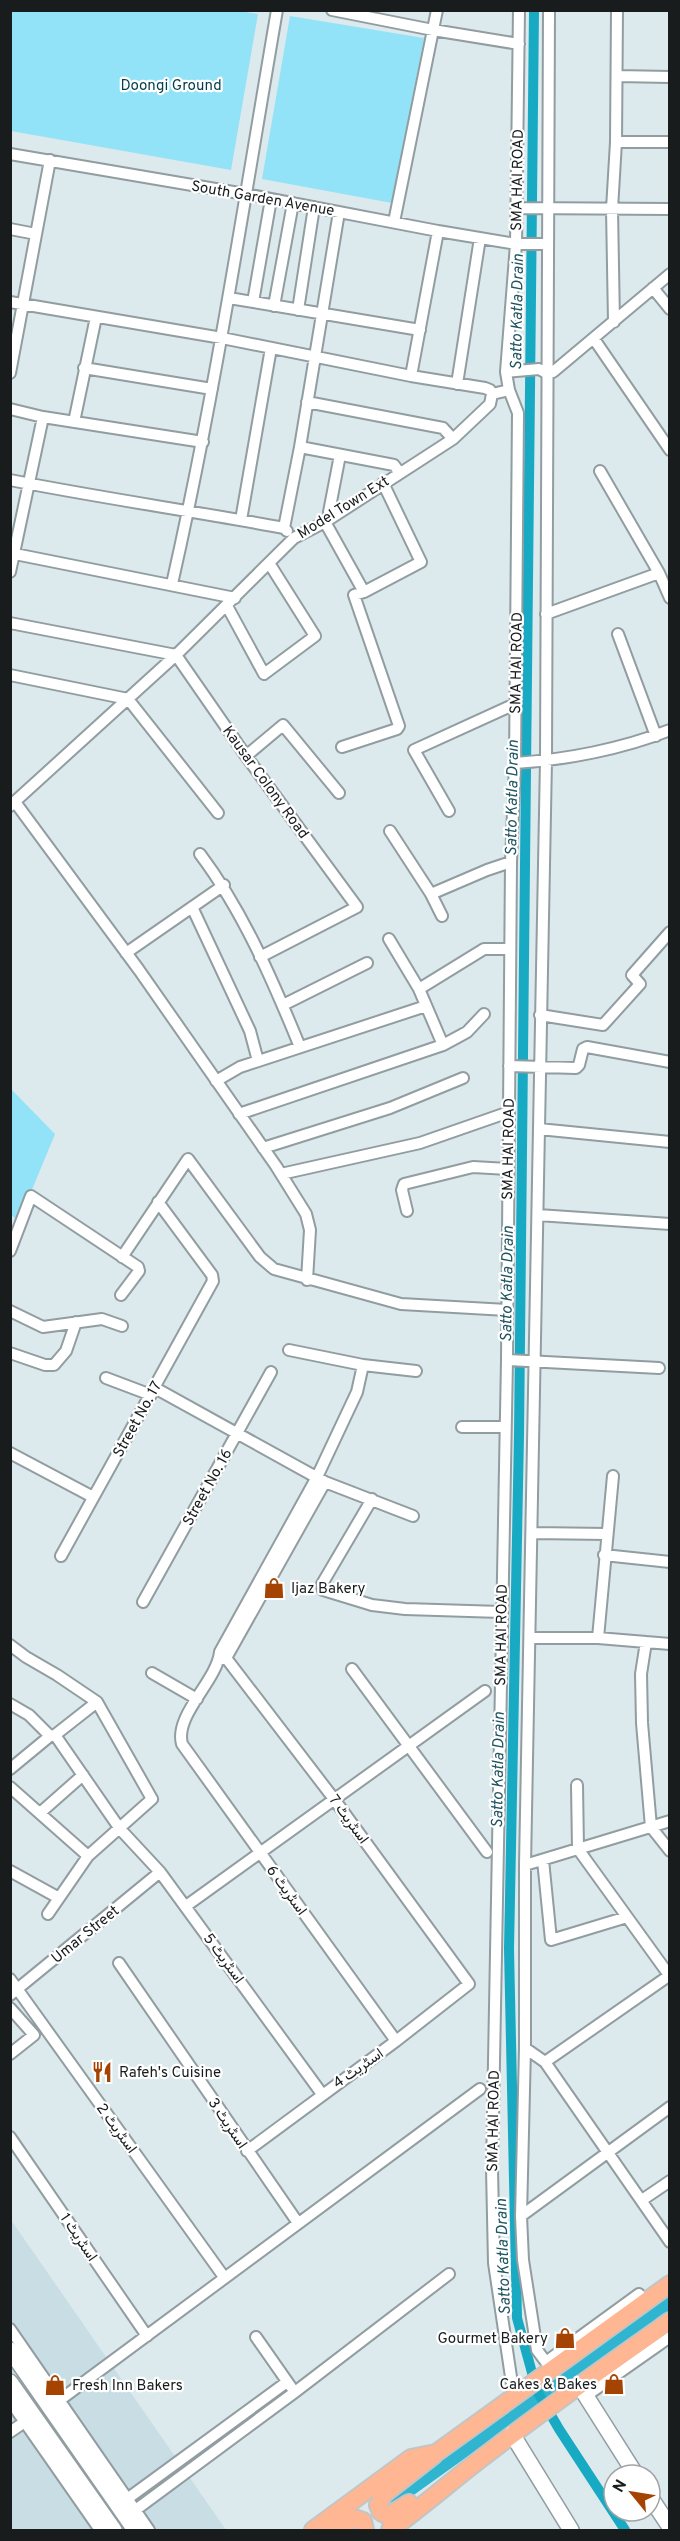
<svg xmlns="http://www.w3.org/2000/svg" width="680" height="2541" font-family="Overpass,Vazirmatn,sans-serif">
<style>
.built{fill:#c8dee4}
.green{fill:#92e3f7}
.forest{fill:#2fb5d0}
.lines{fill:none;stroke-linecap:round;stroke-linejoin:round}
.canal{stroke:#18a9c3;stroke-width:10}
.street-casing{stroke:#919da0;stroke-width:14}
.secondary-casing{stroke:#919da0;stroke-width:18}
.primary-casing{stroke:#c3c4c4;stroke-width:20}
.street{stroke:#fff;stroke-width:10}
.secondary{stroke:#fff;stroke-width:15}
.primary{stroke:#feb693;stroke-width:16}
.labels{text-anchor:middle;stroke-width:4.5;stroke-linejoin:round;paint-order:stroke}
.park-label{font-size:15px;fill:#023e4a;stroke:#fff}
.street-label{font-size:15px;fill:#181c1d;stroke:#fff}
.poi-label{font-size:15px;fill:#181c1d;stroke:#fff;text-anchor:start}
.water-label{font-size:16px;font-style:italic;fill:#205560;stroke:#fff}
</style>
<rect width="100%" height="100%" fill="#dce9ed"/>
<!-- built -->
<path class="built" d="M11,2220L226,2530H11Z"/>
<!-- green -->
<path class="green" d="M240,11L258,14L231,170L11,131V11Z
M290,16L424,38L392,203L262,179Z
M11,1089L55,1134L19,1221L11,1215Z"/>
<!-- forest -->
<path class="forest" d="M669,2294V2312L397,2507H390L387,2504L389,2497Z"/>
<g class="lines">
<!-- canal -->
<path class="canal" d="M534,10L519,1435L509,1949L517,2318L537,2391L559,2429L625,2530"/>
<defs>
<path id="street" d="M332,10L433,30L519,44
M617,76L670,77
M616,142H670
M10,154L245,194L438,231L516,244H548
M517,208L670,209
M394,222L437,10
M10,229L36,234
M653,288L670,309
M229,298L420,330
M10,302L222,338L411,376L485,388L490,390L492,394L509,390
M253,302L271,199
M274,306L293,203
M298,310L314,207
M614,322L612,209L616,142L617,10
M594,339L670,450
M84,368L212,389
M506,372L539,369L546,373L553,372L670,274
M10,373L50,160
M411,376L438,231
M457,384L480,238
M307,402L443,428L453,439
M10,409L43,417L203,442
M74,422L96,317
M300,447L394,465L399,472
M600,471L659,573L670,598
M10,480C101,498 193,511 284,528L287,531
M330,518L329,512L340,455
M241,520L271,348
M325,522L364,592L354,595L399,726L397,729L342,747
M284,528L300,447L339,212
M10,553L235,598
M10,572L43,417
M172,584C215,394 244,202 277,10
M364,592L421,562L383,483
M227,606L264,674L315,636L269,563
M546,614L659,573
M10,623L176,655L246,756L357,907L260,957
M618,634L656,736
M10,675L128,699L218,813
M246,756L283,725L339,793
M515,763C565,760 622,749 670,730
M15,802L139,970L276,1166L306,1214L310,1230L307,1280
M10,806L176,655L294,538L325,522L453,439L490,404L492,394
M449,811L414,750L515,704
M390,831L431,894L442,916
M200,854C243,911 273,981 300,1047
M431,894L487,870L511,862
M192,907L250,1031L258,1061
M389,939L419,989L443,1045
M126,953L224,885
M419,989L484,949H510
M283,1005L367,963
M540,1015L603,1025L640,984L632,975L670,932
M509,1066L576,1068L579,1065L583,1049L587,1047L670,1062
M216,1081L240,1067L426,1006
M239,1114L443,1045L467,1032L484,1014
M539,1129L670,1142
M263,1148L390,1108L463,1078
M281,1174L420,1143L509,1112
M407,1211L402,1190L404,1184L473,1167L508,1169
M538,1215L670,1224
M10,1251L31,1196L138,1267L139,1271L121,1295
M122,1257L188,1159L260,1257L274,1269L401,1304L507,1310
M10,1311L43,1327L102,1319L122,1326
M289,1350L363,1365L416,1371
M10,1353L45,1365H54L66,1351L76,1322
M507,1360L659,1368
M363,1365L357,1392L317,1477L220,1652C217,1681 174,1715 182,1744L396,2041
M106,1378L151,1395
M155,1388L325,1482L413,1516
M462,1427H505
M10,1453L93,1497
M372,1499L322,1584L323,1590L372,1605L405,1609L501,1612
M533,1533L607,1534
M604,1555L670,1562
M61,1556L213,1281L212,1275L158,1202
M143,1602L271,1372
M531,1638H598L670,1644
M598,1638L613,1476
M646,1642L641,1674L642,1723L651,1827L670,1851
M10,1645L26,1657L57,1675L97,1702L152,1799L88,1856L48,1914
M226,1658L334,1799L469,1984L396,2041L247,2151
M219,1660L226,1658L325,1482
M352,1669L487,1852
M152,1673L197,1699
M10,1704L29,1715L50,1736
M55,1735L120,1829L160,1872L322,2094
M10,1769L50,1736L55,1735L97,1702
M577,1785L578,1849L669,1975
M10,1787L88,1856
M40,1813L83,1775
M543,1860L551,1940L627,1917
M525,1865L670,1821
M10,1871L59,1898
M186,1906L485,1691
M119,1963L298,2223
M670,1975L545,2062L670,2242
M10,1979L224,2277
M10,1995L160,1872
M10,2008L34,2035L10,2054
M525,2048L521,2216L523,2260L537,2350L546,2362L562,2350
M545,2062L525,2048V1865L546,760L549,10
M10,2137L147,2336
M642,2200L670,2181
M521,2216L670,2107
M10,2329L149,2530
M256,2337L291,2387
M565,2355L562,2350L639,2294L645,2302
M586,2396L670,2337
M514,2397L494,2263L492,2169L507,1360L511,862L515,763L518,413L509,390L506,372L516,244L519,10
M10,2401L100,2530
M49,2408L480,2089
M10,2432L29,2419
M123,2502L287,2382
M126,2517L295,2392L449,2274"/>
<path id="secondary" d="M10,2350L135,2530
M10,2382L114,2530
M579,2385L636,2475
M512,2434L571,2530
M650,2497L670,2527"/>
<path id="primary" d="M409,2503L388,2516L381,2512L378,2505L384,2494L434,2455
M313,2530L411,2458L436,2453L670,2284
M336,2530L354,2518L363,2521L365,2530
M390,2530C425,2505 456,2477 491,2451C549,2406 609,2364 670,2321"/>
</defs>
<!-- street casing -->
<use href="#street" class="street-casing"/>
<!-- secondary casing -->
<use href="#secondary" class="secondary-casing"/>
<!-- primary casing -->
<use href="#primary" class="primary-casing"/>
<!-- street -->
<use href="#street" class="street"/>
<!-- secondary -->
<use href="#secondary" class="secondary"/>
<!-- primary -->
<use href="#primary" class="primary"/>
</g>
<!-- icons -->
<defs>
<symbol id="shop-bare" viewBox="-9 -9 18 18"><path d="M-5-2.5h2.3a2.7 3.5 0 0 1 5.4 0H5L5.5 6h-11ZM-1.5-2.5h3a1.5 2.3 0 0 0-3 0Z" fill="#a54303" stroke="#fff" stroke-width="2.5" paint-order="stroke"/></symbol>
<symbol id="restaurant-bare" viewBox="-9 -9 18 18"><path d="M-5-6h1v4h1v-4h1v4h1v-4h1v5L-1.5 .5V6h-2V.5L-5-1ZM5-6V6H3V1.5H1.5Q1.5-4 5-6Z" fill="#a54303" stroke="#fff" stroke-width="2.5" paint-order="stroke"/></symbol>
</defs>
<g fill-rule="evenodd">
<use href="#shop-bare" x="259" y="1573" width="30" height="30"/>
<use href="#restaurant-bare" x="87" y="2057" width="30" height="30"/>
<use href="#shop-bare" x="550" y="2323" width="30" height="30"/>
<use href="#shop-bare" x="599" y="2369" width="30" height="30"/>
<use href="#shop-bare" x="40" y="2370" width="30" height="30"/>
</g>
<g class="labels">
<!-- park labels -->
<g class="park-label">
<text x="171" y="90">Doongi Ground</text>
</g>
<!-- street labels -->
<g class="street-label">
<text transform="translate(517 180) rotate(-89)" y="5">SMA HAI ROAD</text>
<text transform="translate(263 198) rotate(10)" y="5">South Garden Avenue</text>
<text transform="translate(343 507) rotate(-32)" y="5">Model Town Ext</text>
<text transform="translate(516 663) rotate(-89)" y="5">SMA HAI ROAD</text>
<text transform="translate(266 782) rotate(54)" y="5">Kausar Colony Road</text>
<text transform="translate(508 1149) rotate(-89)" y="5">SMA HAI ROAD</text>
<text transform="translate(137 1419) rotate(-61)" y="5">Street No. 17</text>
<text transform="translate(207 1487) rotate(-61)" y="5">Street No. 16</text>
<text transform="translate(501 1635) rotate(-89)" y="5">SMA HAI ROAD</text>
<text transform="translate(349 1819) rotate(54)" y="5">اسٹریٹ 7</text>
<text transform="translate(287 1890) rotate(54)" y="5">اسٹریٹ 6</text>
<text transform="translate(85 1934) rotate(-39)" y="5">Umar Street</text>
<text transform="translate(224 1958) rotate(54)" y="5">اسٹریٹ 5</text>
<text transform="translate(358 2068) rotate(-35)" y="5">اسٹریٹ 4</text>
<text transform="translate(493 2121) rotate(-89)" y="5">SMA HAI ROAD</text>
<text transform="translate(228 2123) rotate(56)" y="5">اسٹریٹ 3</text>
<text transform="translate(117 2128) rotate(54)" y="5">اسٹریٹ 2</text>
<text transform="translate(79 2237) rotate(56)" y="5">اسٹریٹ 1</text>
</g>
<!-- poi labels -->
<g class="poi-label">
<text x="291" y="1593">Ijaz Bakery</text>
<text x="119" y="2077">Rafeh's Cuisine</text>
<text x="548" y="2343" text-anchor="end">Gourmet Bakery</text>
<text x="597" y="2389" text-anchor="end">Cakes &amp; Bakes</text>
<text x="72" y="2390">Fresh Inn Bakers</text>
</g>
<!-- water labels -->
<g class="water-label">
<text transform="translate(516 312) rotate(-89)" y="6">Satto Katla Drain</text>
<text transform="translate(511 798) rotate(-89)" y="6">Satto Katla Drain</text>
<text transform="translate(506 1284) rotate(-89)" y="6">Satto Katla Drain</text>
<text transform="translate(497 1770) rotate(-89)" y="6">Satto Katla Drain</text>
<text transform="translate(502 2257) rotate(-92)" y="6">Satto Katla Drain</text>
</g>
</g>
<!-- border -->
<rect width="680" height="2541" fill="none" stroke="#181c1d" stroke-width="24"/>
<!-- north arrow -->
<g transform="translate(632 2493) rotate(300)"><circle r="28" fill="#ffffff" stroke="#a3a4a5" stroke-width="1.5"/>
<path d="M0-4.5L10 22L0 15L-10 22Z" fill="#a54303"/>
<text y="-9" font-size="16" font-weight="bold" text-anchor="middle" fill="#181c1d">N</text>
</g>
</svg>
